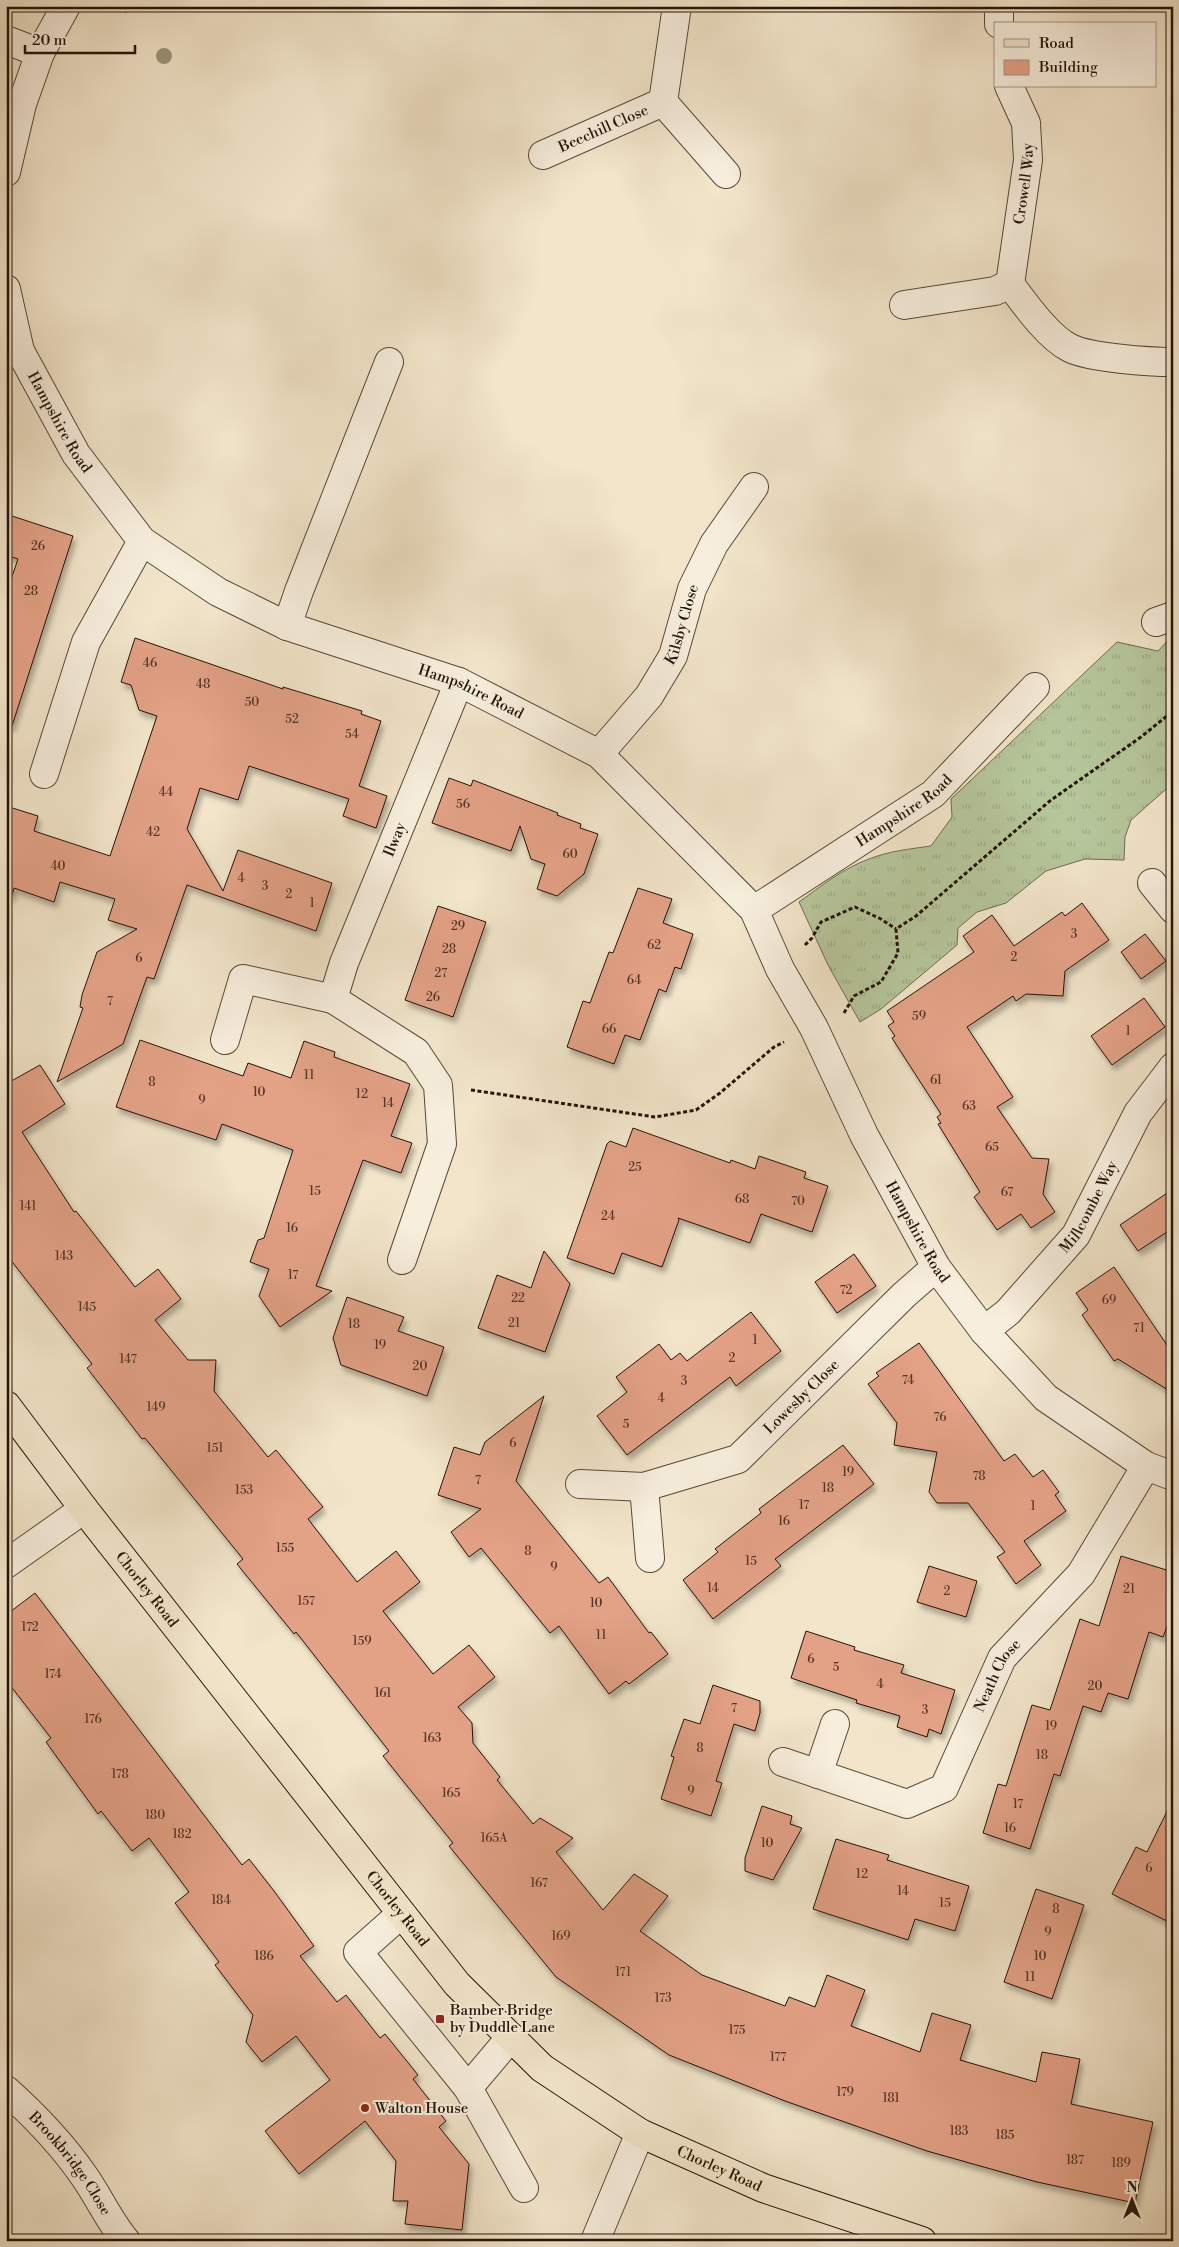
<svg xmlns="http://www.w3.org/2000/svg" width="1179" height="2247" font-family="'Libre Bodoni',serif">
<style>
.grass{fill:url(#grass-tufts);stroke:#6d6c52}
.building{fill:#e3a186;stroke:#241308;filter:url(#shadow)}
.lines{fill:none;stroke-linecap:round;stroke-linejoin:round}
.minor-casing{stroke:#584838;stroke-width:30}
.major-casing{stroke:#241308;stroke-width:30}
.path{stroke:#241308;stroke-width:3;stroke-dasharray:4 2.5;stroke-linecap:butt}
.minor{stroke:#f7eedd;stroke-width:28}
.major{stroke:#f2e5ca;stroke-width:28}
.tree{fill:#9d947b}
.poi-dot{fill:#8f2418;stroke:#f7eedd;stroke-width:2}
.labels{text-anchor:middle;stroke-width:4;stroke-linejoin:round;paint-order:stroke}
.number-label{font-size:12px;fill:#543628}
.street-label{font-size:15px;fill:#241308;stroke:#f7eedd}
.poi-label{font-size:15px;fill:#241308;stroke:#f7eedd;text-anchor:start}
</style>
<defs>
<pattern id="grass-tufts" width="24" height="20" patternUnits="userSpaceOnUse" patternTransform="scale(1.25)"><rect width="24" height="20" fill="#b6c69b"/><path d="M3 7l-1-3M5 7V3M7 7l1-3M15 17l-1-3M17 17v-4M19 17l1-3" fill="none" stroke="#9ca984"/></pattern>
<filter id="shadow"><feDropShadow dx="3" dy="5.5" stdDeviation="2.5" flood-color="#0004"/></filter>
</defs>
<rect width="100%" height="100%" fill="#f2e5ca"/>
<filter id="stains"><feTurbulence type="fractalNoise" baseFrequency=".004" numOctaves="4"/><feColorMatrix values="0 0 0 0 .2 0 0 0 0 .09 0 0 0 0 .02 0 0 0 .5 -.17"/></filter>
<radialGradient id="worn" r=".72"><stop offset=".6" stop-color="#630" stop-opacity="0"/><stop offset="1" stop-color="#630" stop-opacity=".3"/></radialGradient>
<!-- grass -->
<path class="grass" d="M1173,635V783L1131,820L1125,837L1124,860L1085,859L1046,871L1006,903L977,912L958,928L957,945L881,1009L860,1022L828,965L799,902C821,886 844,868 869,859C889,851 910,849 931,846L952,817L951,799L1117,642L1158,651Z"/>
<!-- building -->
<path class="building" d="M6,514L73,536L12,726L6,725V594L18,559L6,555Z
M135,638L283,689V687L362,711L361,714L381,721L359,786L387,796L376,828L343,816L349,799L249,766L238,800L200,788L187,829L223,891L238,850L332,883L316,931L187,885L154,979L147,977L123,1044L57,1082L83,1008L80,1007L82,995L97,952L137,929L108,920L115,899L60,882L54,902L14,888L12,896L6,895V806L38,816L34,831L110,856L157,716L139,710L131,685L121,682Z
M449,778L471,786L473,780L558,813L557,815L581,824L580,828L598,834L584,874L557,896L537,889L545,864L531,859L520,826L511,851L432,823Z
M638,888L672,899L663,923L693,934L681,969L675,967L666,992L659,989L640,1040L625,1035L614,1064L567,1047L583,1001L590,1003L609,952L613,953Z
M1082,903L1109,940L1065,971L1063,996L1026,994L1016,1001L1013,996L967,1027L1013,1097L997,1107L1032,1158L1049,1159L1043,1194L1055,1212L1031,1228L1021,1214L997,1230L974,1197L980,1192L938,1124L941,1123L937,1117L941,1114L892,1038L895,1036L888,1026L894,1022L887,1011L974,952L963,936L992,915L1014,946L1062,912L1065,916Z
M438,906L486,922L453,1017L405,1000Z
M1145,934L1166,961L1141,979L1121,952Z
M1144,998L1165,1027L1112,1065L1091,1036Z
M140,1040L243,1076L248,1063L291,1078L304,1041L335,1052L334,1057L410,1084L391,1136L412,1143L401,1173L363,1160L316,1286L332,1291L280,1327L259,1296L269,1269L250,1262L258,1240L264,1238L293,1150L222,1124L216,1140L116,1107Z
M40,1065L65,1104L22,1132L74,1212L76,1211L135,1287L158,1269L181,1299L155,1320L188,1360H216L214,1391L268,1457L276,1450L323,1507L308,1519L357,1582L396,1551L420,1582L383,1611L433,1674L469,1645L495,1677L458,1707L472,1723L473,1743L500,1777L497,1780L533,1824L540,1818L573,1838L556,1852L603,1910L634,1874L668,1896L640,1931L702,1975L785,2006L789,1997L815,2007L827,1975L865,1990L851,2026L920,2052L932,2013L971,2025L960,2060L1036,2082L1042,2052L1080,2059L1071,2104L1153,2122L1135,2203L1037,2182L927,2151L785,2101L669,2055L556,1977L449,1846L453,1843L383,1756L389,1751L296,1632L294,1634L237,1564L243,1559L145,1438L142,1439L119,1409L87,1368L92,1364L6,1254V1084Z
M633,1128L730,1163L731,1160L755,1169L759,1156L806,1172L804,1178L828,1186L812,1232L761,1214L750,1243L678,1218L679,1220L662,1267L622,1253L614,1274L567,1258L607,1144L610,1141L626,1147Z
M1173,1189V1228L1138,1251L1120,1225Z
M544,1251L570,1284L545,1352L478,1328L497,1275L531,1288Z
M854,1254L876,1286L837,1313L815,1282Z
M1114,1267L1173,1354V1393L1118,1359L1114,1361L1082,1315L1088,1310L1076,1293Z
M347,1297L404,1317L398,1331L444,1347L427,1396L341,1365L333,1338Z
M751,1312L781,1351L736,1386L730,1377L627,1455L597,1416L627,1392L616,1377L659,1344L671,1360L680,1353L687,1361Z
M919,1343L1004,1461L1015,1454L1033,1477L1043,1470L1059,1492L1055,1495L1066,1511L1024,1541L1041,1565L1016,1584L997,1557L1005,1552L968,1503H937L929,1492L937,1452L894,1445L897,1423L868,1384L879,1376L876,1373Z
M544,1396L516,1481L599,1583L608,1577L649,1633L651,1632L668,1654L629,1684L626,1681L609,1694L559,1626L550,1633L481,1548L469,1557L451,1532L481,1509L438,1495L454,1447L480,1455L485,1442Z
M843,1445L874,1484L775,1559L781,1566L713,1619L683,1580L718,1552L715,1549L761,1513L759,1509Z
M1121,1556L1173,1572V1611L1163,1637L1149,1632L1128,1699L1108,1693L1101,1712L1083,1706L1060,1776L1054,1774L1030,1849L983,1833L998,1784L1006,1786L1032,1705L1050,1710L1080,1619L1099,1626Z
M929,1566L977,1581L966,1617L917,1602Z
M35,1593L242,1865L249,1859L274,1891L314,1946L300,1956L337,2002L346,1995L380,2038L385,2034L418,2075L413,2079L446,2121L439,2127L469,2164L462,2230L405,2224L408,2201H393L396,2161L365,2121L299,2174L265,2131L330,2080L296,2036L262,2062L246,2042L253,2015L215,1965L219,1962L175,1903L189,1892L149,1838L132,1851L101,1811L98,1814L46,1742L51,1738L6,1680V1615Z
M806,1631L855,1647L854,1650L904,1665L901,1673L955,1690L941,1734L929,1729L927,1737L897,1727L900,1716L856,1703L857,1700L791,1678Z
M713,1685L760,1701V1713L755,1731L734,1724L716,1781L722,1783L711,1816L661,1799L674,1757L671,1756L684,1719L700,1724Z
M1173,1799V1924L1112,1894L1136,1847L1147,1852Z
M762,1806L792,1816L790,1824L802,1828L773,1880L745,1871V1858Z
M836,1839L889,1855L887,1860L969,1886L955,1931L915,1919L908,1940L813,1909Z
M1036,1889L1084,1905L1052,1999L1004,1982Z"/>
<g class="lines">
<defs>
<g id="minor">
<path d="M999,24V6"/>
<path d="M6,40L40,53"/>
<path d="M663,102L726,174"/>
<path id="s1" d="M543,155L663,102L677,6"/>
<path d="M6,172L22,104L40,53L66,6"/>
<path d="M1010,284C1025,304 1048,337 1070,348C1090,358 1150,362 1173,362"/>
<path id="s2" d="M6,289L20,351L76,454L142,541L218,592L287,626L459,682L599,754L754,910L780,969L814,1028L864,1135L936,1267L984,1331L1046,1398L1146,1466L1173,1476"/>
<path id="s3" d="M904,305L995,291L1010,284L1028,160L1026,123L1009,86"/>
<path d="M1156,622L1173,616"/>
<path d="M287,626L299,591L389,362"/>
<path id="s4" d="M599,754L649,696L673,656L692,589L714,544L754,487"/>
<path d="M44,774L86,642L142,541"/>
<path d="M1152,883L1173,909"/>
<path id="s5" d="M754,910L933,794L1035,687"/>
<path d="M225,1040L243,979L333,999"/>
<path id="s6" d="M402,1260L442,1144L438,1085L416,1052L333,999L344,963L459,682"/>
<path id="s7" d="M984,1331L1008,1312L1076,1235L1138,1113L1173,1067"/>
<path id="s8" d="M580,1484L644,1487L738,1459L904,1295L936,1267"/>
<path d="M644,1487L650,1558"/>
<path d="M6,1564L84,1509"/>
<path id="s9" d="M783,1762L907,1804L944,1788L1002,1658L1081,1574L1146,1466"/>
<path d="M818,1774L835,1724"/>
<path d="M401,1914L358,1952L468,2088L524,2188"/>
<path d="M468,2088L511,2037"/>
<path id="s10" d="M6,2090C35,2116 62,2144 84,2176C99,2197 109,2221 126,2241"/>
<path d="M595,2241L640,2133"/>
</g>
<g id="major">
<path id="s11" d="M6,1405L84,1509L457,1984L542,2068L640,2133L763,2188L922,2241"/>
</g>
</defs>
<!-- minor casing -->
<use href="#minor" class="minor-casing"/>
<!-- major casing -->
<use href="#major" class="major-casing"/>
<!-- path -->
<path class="path" d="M120,6L127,12
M805,945L812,938L821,922L855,907L881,919L896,929
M844,1013L854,996L881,982L898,953L896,929L916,916L1051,800L1141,737L1173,711
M471,1090L655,1117L696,1110L720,1093L774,1047L784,1042"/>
<!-- minor -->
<use href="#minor" class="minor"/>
<!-- major -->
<use href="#major" class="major"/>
</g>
<!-- trees -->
<circle class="tree" cx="164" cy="56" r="8"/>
<!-- markers -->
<g class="poi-dot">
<rect x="435" y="2014" width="10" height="10" rx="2.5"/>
<circle cx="365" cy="2108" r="5"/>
</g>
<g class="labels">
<!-- number labels -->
<g class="number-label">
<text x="38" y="550">26</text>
<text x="31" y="595">28</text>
<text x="150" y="667">46</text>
<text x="203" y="688">48</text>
<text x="252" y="706">50</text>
<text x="292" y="723">52</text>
<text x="352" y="738">54</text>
<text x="166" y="796">44</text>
<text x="463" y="808">56</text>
<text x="153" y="836">42</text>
<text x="570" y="858">60</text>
<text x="58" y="870">40</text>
<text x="241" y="882">4</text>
<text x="265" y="890">3</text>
<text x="289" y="898">2</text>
<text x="312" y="907">1</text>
<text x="458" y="930">29</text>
<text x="1074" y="938">3</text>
<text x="654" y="949">62</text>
<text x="449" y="953">28</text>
<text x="1014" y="961">2</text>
<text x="139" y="962">6</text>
<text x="441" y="977">27</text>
<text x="634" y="984">64</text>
<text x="433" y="1001">26</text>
<text x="110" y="1005">7</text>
<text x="919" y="1020">59</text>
<text x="609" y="1033">66</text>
<text x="1128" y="1035">1</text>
<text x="309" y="1079">11</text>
<text x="936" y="1084">61</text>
<text x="152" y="1086">8</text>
<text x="259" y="1096">10</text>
<text x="362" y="1098">12</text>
<text x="202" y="1104">9</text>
<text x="388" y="1107">14</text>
<text x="969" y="1110">63</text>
<text x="992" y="1151">65</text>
<text x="635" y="1171">25</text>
<text x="315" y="1195">15</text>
<text x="1007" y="1196">67</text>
<text x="742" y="1203">68</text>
<text x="798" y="1205">70</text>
<text x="28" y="1210">141</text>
<text x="608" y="1220">24</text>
<text x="292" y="1232">16</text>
<text x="64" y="1260">143</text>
<text x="293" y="1279">17</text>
<text x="846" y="1294">72</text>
<text x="518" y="1302">22</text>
<text x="1109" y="1304">69</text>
<text x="87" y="1311">145</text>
<text x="514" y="1327">21</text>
<text x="354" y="1328">18</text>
<text x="1139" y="1332">71</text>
<text x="755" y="1344">1</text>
<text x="380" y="1349">19</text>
<text x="732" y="1362">2</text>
<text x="128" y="1363">147</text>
<text x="420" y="1370">20</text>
<text x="908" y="1384">74</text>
<text x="684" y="1385">3</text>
<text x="661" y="1402">4</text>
<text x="156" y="1411">149</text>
<text x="940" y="1421">76</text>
<text x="626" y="1428">5</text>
<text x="513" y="1447">6</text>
<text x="215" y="1452">151</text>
<text x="848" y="1476">19</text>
<text x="979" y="1480">78</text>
<text x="478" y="1484">7</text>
<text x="828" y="1492">18</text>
<text x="244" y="1494">153</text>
<text x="804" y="1509">17</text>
<text x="1033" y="1510">1</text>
<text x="784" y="1525">16</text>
<text x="285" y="1552">155</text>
<text x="528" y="1555">8</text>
<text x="751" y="1565">15</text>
<text x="554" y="1571">9</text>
<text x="713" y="1592">14</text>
<text x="1129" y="1593">21</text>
<text x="947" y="1595">2</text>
<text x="306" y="1605">157</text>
<text x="596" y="1607">10</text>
<text x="30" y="1631">172</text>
<text x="601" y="1639">11</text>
<text x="362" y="1645">159</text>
<text x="811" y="1663">6</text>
<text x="836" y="1671">5</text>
<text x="53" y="1678">174</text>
<text x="880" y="1688">4</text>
<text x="1095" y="1690">20</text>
<text x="383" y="1697">161</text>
<text x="734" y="1712">7</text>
<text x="925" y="1714">3</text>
<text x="93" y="1723">176</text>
<text x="1051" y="1730">19</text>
<text x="432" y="1742">163</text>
<text x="700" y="1752">8</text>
<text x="1042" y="1759">18</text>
<text x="120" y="1778">178</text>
<text x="691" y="1795">9</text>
<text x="451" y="1797">165</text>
<text x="1018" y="1808">17</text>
<text x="155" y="1819">180</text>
<text x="1010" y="1832">16</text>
<text x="182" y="1838">182</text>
<text x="494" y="1842">165A</text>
<text x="767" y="1847">10</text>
<text x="1149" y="1872">6</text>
<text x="862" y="1878">12</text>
<text x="539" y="1887">167</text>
<text x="903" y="1895">14</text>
<text x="221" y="1904">184</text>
<text x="945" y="1907">15</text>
<text x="1056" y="1913">8</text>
<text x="1048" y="1936">9</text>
<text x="561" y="1940">169</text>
<text x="264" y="1960">186</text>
<text x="1040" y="1960">10</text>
<text x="623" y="1976">171</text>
<text x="1030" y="1981">11</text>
<text x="663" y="2002">173</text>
<text x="737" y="2034">175</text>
<text x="778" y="2061">177</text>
<text x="845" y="2096">179</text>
<text x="891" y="2102">181</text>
<text x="959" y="2135">183</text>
<text x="1005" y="2139">185</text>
<text x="1075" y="2164">187</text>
<text x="1121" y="2167">189</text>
</g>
<!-- street labels -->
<g class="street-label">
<text dy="5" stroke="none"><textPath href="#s1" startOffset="66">Beechill Close</textPath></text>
<text dy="5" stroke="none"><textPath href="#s3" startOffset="210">Crowell Way</textPath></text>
<text dy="5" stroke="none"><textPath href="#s2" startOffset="145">Hampshire Road</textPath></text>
<text dy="5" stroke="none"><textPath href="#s4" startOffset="156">Kilsby Close</textPath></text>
<text dy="5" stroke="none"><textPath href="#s2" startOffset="654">Hampshire Road</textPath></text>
<text dy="5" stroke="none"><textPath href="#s5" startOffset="180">Hampshire Road</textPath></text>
<text dy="5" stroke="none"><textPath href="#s6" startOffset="491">Ilway</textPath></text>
<text dy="5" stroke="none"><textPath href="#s7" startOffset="164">Millcombe Way</textPath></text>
<text dy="5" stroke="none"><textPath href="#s2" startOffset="1378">Hampshire Road</textPath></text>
<text dy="5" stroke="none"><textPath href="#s8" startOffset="251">Lowesby Close</textPath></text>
<text dy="5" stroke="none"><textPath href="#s11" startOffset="232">Chorley Road</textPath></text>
<text dy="5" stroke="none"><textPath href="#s9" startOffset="296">Neath Close</textPath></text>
<text dy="5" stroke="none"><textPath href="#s11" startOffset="638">Chorley Road</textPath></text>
<text dy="5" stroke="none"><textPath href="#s10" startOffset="98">Brookbridge Close</textPath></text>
<text dy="5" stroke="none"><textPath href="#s11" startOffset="1058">Chorley Road</textPath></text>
</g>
<!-- poi labels -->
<g class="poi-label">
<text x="450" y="2015">Bamber Bridge<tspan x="450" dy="17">by Duddle Lane</tspan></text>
<text x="375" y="2113">Walton House</text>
</g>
</g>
<!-- margin -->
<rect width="1179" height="2247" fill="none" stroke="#f2e5ca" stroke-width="25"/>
<rect x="8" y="8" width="1164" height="2232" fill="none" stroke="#241308" stroke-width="2.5"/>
<rect x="12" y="12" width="1154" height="2222" fill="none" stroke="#241308"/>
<!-- legend -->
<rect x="994" y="22" width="162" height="65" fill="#f7eedd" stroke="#a39688"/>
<rect x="1004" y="39" width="25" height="8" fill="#f2e5ca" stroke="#a39688"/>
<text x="1039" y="48" font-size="15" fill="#241308">Road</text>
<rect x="1004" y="60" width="25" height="15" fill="#e3a186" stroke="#a39688"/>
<text x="1039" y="72" font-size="15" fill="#241308">Building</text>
<!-- north arrow -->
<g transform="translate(1132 2200)" stroke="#f7eedd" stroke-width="4" paint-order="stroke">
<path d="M0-4L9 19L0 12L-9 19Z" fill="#241308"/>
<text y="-8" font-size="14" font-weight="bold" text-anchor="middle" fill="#241308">N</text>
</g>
<!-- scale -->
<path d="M25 45v8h110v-8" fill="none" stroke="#241308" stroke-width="2.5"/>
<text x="32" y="45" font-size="15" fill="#241308" stroke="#f7eedd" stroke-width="4" paint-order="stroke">20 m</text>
<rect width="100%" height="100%" filter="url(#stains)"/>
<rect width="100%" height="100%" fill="url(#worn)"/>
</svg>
